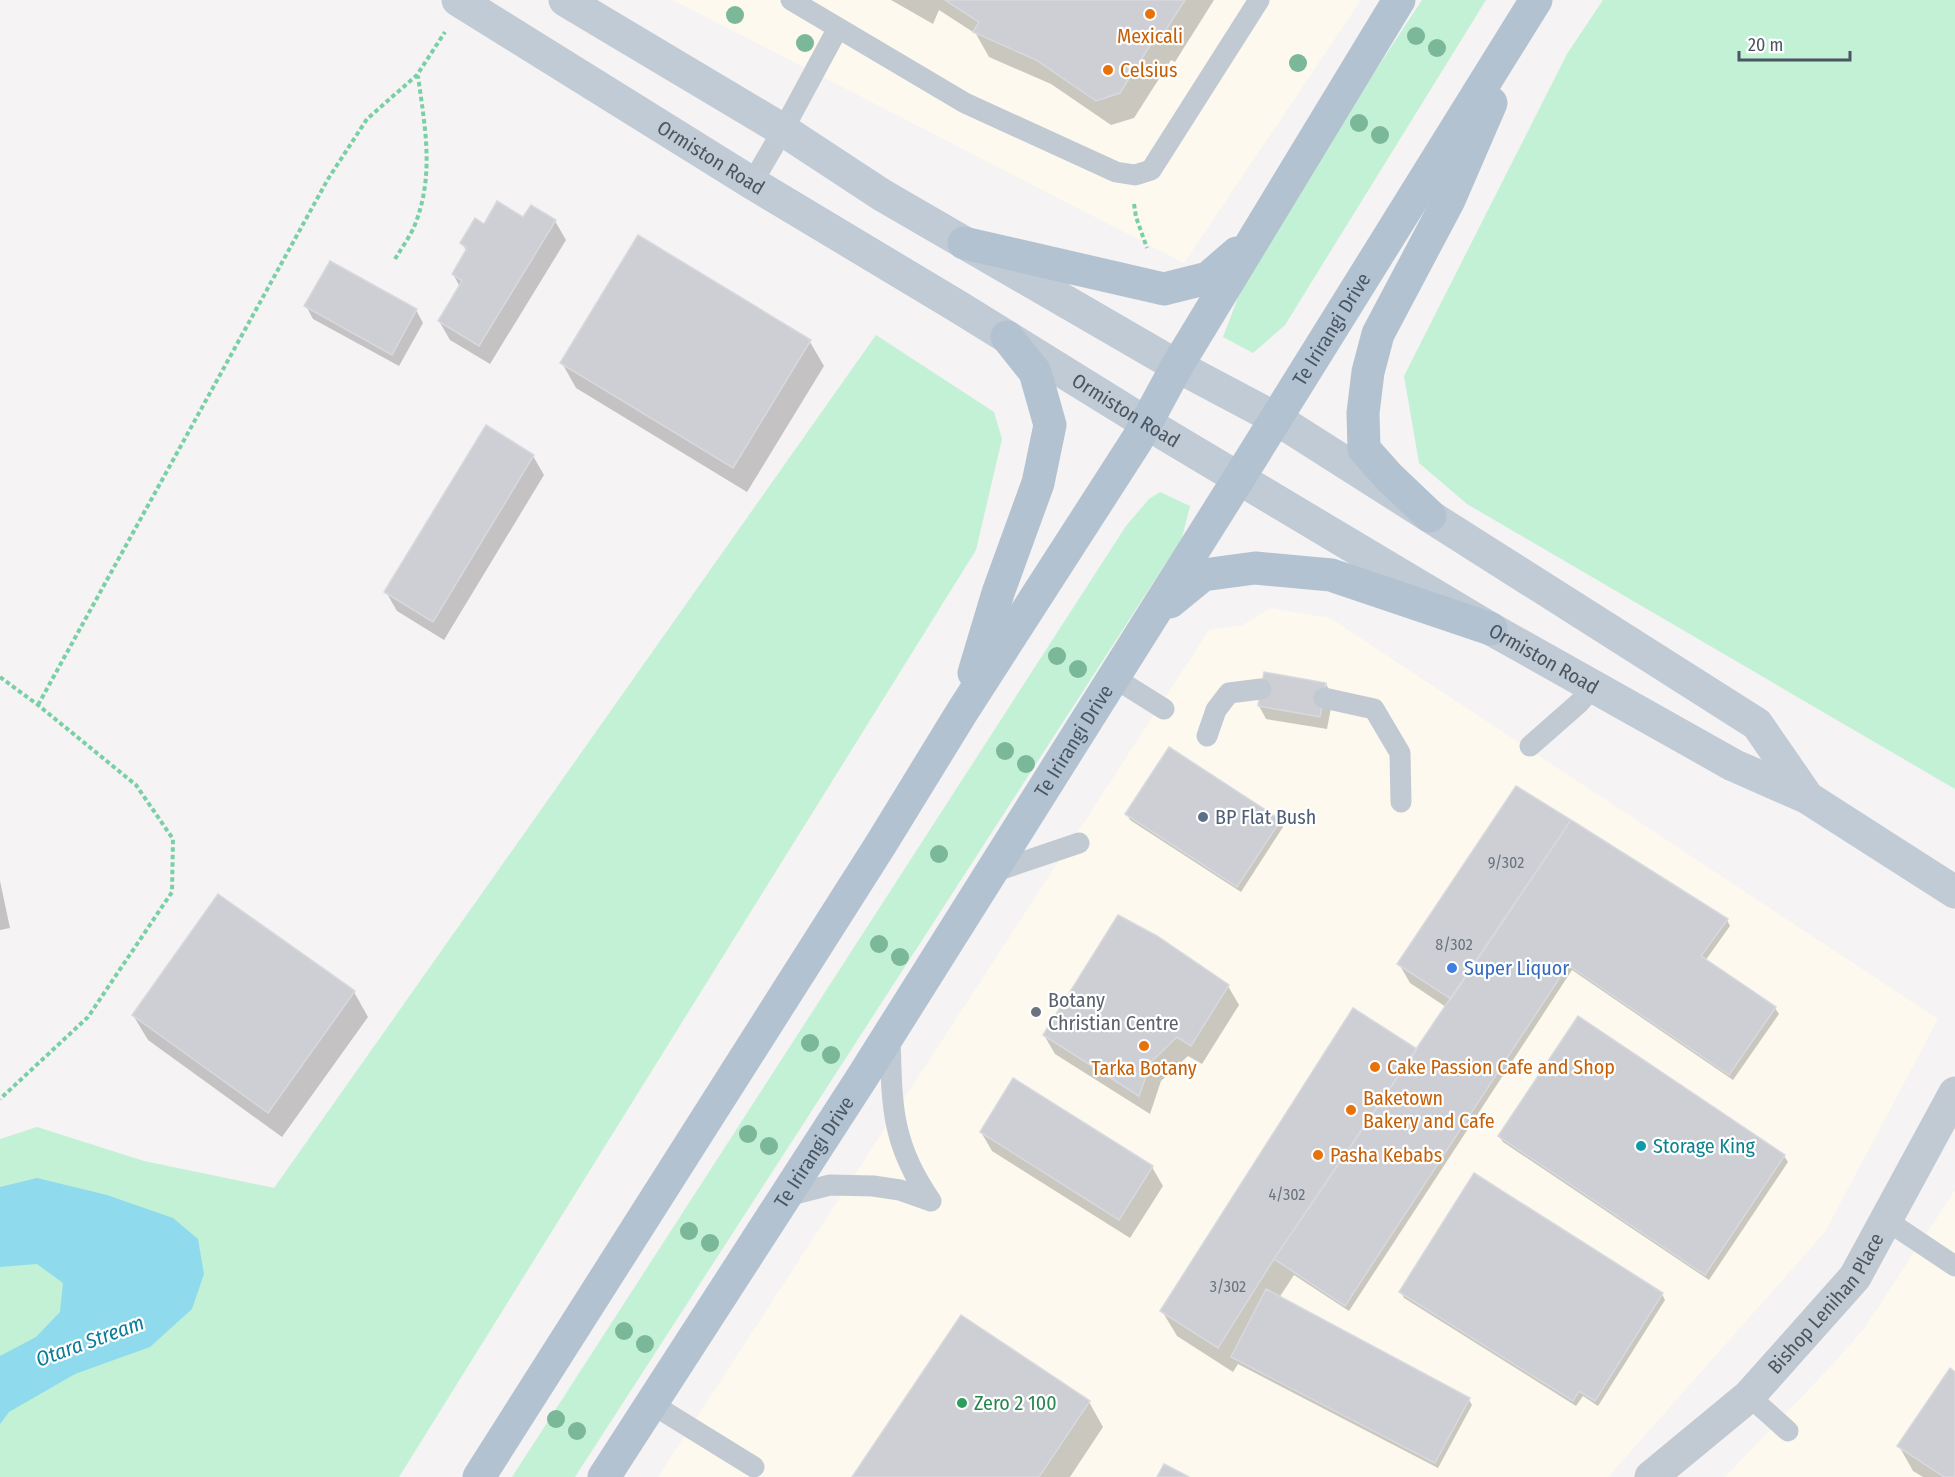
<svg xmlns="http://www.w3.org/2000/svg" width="1955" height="1477" font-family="'Fira Sans Condensed',sans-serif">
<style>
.commercial{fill:#fdf9ef}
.green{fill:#c3f1d5}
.water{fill:#90daee}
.shadow{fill:#0003}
.building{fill:#cdcfd5;stroke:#d7d9de;stroke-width:1.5}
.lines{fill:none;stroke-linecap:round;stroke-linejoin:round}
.path{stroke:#7ad0a6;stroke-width:4;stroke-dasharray:4.5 3;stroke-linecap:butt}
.lane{stroke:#c1cad2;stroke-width:21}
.street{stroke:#c1cad2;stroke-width:33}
.secondary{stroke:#c1cbd6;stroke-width:33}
.primary{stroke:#b3c2d1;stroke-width:33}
.tree{fill:#7bb799}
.food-dot{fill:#e8710a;stroke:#fff;stroke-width:2}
.service-dot{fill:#5c6f8a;stroke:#fff;stroke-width:2}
.shop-dot{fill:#3f7fe0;stroke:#fff;stroke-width:2}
.worship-dot{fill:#6b7280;stroke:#fff;stroke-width:2}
.culture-dot{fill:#0f9aa8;stroke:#fff;stroke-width:2}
.leisure-dot{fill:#2e9e5b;stroke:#fff;stroke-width:2}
.labels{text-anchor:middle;stroke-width:4.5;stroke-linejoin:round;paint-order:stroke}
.number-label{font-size:16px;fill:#6b747e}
.food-label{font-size:20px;fill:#c56008;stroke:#fff;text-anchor:start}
.street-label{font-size:20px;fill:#4a5661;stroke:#fff}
.service-label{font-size:20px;fill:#4e5e75;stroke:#fff;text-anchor:start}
.shop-label{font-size:20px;fill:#366cbe;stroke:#fff;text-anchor:start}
.worship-label{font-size:20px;fill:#5b616d;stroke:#fff;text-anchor:start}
.culture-label{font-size:20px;fill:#0d838f;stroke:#fff;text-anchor:start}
.leisure-label{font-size:20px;fill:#27864d;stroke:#fff;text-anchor:start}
.water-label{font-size:21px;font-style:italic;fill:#0c7c9b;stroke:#fff}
</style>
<rect width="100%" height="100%" fill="#f5f3f3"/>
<!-- commercial -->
<path class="commercial" d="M673,0H1361L1184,263Z
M1271,608L1330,618L1938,1019L1825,1232L1608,1477H658L1209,630L1243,625Z
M1955,1190V1477H1725L1831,1366L1863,1330Z"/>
<!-- green -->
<path class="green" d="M1422,0H1486L1285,325L1253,353L1223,337L1244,282L1339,126Z
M1603,0H1955V789L1467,504L1419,463L1404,376L1567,54Z
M876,335L994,412L1002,439L976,550L399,1477H0V1139L37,1127L144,1161L274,1188Z
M1160,492L1190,506L1182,538L575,1477H512L1126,526L1149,499Z"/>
<!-- water -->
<path class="water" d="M37,1178L107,1195L173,1218L198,1239L204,1274L192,1309L150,1347L75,1374L9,1412L0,1424V1356L36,1337L60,1312L63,1283L37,1264L0,1267V1187Z"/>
<!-- shadow -->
<path class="shadow" d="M891,0H1214L1175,62L1171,60L1134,118L1111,125L1051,84L989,57L976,34L939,10L933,24Z
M531,207L555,221L566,240L490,364L450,340L439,321L460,287L453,274L467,252L462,243L484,226L524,219Z
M306,306L416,310L423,323L399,366L313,319Z
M810,342L824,366L747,492L576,388L562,363Z
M533,456L544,475L444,640L397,611L386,592Z
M1265,674L1326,684L1333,697L1327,729L1266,719L1259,706Z
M1127,814L1280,821L1283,827L1241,892L1130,820Z
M0,881L10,928L0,930Z
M1727,920L1730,926L1705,961L1775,1008L1779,1014L1733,1080L1572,970L1349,1311L1294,1275L1279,1298L1469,1400L1472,1405L1438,1468L1238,1364L1233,1372L1177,1336L1162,1311L1417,1051L1446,1007L1410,983L1399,964Z
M1228,986L1239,1005L1202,1064L1188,1056L1161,1081L1150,1114L1055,1054L1044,1035Z
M354,992L368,1017L282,1137L148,1040L133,1015Z
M1014,1080L1152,1167L1163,1186L1130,1238L992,1151L981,1132Z
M1499,1136L1784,1156L1788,1162L1709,1280L1503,1142Z
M1401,1292L1662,1294L1665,1300L1598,1406L1583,1396L1576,1406L1404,1298Z
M1955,1374V1477H1923L1913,1471L1899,1446Z
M1089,1402L1103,1427L1070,1477H854Z"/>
<!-- building -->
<path class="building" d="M945,0H1185L1160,39L1156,36L1120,93L1096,101L1036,60L973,32L979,22Z
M497,201L523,217L531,205L556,220L479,346L438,321L462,281L452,274L467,248L460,243L475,218L484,224Z
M638,235L811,340L733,468L560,363Z
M330,261L417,309L392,355L304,306Z
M486,425L534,455L433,622L384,592Z
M1264,672L1326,683L1320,717L1258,706Z
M1169,747L1281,820L1237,887L1125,814Z
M1516,786L1571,820L1451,999L1397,964Z
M1571,820L1728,919L1701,956L1776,1007L1729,1075L1568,965L1345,1306L1274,1259Z
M218,894L355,991L268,1113L132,1015Z
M1118,915L1157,936L1229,985L1191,1046L1177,1037L1151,1062L1139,1096L1043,1035Z
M1353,1008L1417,1049L1274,1259L1218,1348L1160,1311Z
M1578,1016L1785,1155L1705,1275L1498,1136Z
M1013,1078L1153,1166L1119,1220L980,1132Z
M1474,1173L1663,1293L1595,1401L1579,1391L1573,1401L1399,1292Z
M1266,1289L1470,1398L1435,1463L1231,1357Z
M961,1315L1090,1401L1039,1477H852Z
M1950,1368L1955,1372V1477H1944L1897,1446Z
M1164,1464L1189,1477H1157Z"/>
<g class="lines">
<!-- path -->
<path class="path" d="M1134,204L1136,217L1147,248
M395,259C401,249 409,238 414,227C435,176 425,128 418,76
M0,677L38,705L136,785L173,839L172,892L88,1017L0,1099
M38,705L328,179L367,119L417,75L445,32"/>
<!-- lane -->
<path class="lane" d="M791,0L965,103L1116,172L1135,175L1151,170L1259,0
M752,183L783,130L838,28
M1113,677L1164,709
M1324,698L1374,709L1400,753L1401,802
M1207,736L1216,710L1229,693L1261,689
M1530,746L1579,703L1593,687
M990,873L1079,843
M890,1035C892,1103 890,1142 931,1201
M787,1196L830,1185L873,1186L900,1190L931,1201
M1886,1220L1955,1266
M1749,1396L1788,1431
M652,1404L754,1467"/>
<!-- street -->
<path class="street" id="s1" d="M1651,1477L1749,1396L1855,1277L1955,1093"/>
<!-- secondary -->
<g class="secondary">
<path id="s2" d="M458,0L752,183L957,306L1146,423L1491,629L1733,765L1808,798L1955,892"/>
<path d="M565,0L783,130L882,195L1177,366L1275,418L1757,724L1808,798"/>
</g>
<!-- primary -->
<g class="primary">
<path d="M964,243L1164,289L1208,278L1237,253"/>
<path d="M1430,516L1389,477L1364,449L1363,413L1368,372L1378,334L1449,200L1491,103"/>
<path d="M1170,602L1203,575L1255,568L1331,575L1491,629"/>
<path d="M974,673L998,593L1038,483L1050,425L1035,372L1007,337"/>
<path d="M479,1477L881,844L962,712L1137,440L1177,366L1399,0"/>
<path id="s3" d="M604,1477L863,1076L1239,478L1536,0"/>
</g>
</g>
<!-- trees -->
<g class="tree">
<circle cx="735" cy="15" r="9"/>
<circle cx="1416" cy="36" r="9"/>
<circle cx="805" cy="43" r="9"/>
<circle cx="1437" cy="48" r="9"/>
<circle cx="1298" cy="63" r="9"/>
<circle cx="1359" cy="123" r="9"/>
<circle cx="1380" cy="135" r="9"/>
<circle cx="1057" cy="656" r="9"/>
<circle cx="1078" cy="669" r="9"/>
<circle cx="1005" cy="751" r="9"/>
<circle cx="1026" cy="764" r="9"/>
<circle cx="939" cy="854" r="9"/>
<circle cx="879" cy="944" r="9"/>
<circle cx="900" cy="957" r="9"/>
<circle cx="810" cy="1043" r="9"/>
<circle cx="831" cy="1055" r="9"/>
<circle cx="748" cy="1134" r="9"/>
<circle cx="769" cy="1146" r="9"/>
<circle cx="689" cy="1231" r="9"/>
<circle cx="710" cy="1243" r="9"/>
<circle cx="624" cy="1331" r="9"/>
<circle cx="645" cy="1344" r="9"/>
<circle cx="556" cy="1419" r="9"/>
<circle cx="577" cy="1431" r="9"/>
</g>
<!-- markers -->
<g class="food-dot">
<circle cx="1150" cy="14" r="6"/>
<circle cx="1108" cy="70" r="6"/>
<circle cx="1144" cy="1046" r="6"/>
<circle cx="1375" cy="1067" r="6"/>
<circle cx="1351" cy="1110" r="6"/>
<circle cx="1318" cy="1155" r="6"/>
</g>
<circle class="service-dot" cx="1203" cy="817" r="6"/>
<circle class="shop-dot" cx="1452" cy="968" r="6"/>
<circle class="worship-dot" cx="1036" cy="1012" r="6"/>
<circle class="culture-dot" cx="1641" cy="1146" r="6"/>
<circle class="leisure-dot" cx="962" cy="1403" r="6"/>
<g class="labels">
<!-- number labels -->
<g class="number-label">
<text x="1506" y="868">9/302</text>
<text x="1454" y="950">8/302</text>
<text x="1287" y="1200">4/302</text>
<text x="1228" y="1292">3/302</text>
</g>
<!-- food labels -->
<g class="food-label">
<text x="1150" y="43" text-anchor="middle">Mexicali</text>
<text x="1120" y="77">Celsius</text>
<text x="1387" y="1074">Cake Passion Cafe and Shop</text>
<text x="1144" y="1075" text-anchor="middle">Tarka Botany</text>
<text x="1363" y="1105">Baketown<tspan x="1363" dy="23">Bakery and Cafe</tspan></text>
<text x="1330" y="1162">Pasha Kebabs</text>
</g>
<!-- street labels -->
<g class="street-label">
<text dy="7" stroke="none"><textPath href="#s2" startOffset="298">Ormiston Road</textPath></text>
<text dy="7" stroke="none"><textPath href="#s3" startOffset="1359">Te Irirangi Drive</textPath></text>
<text dy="7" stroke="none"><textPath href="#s2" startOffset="784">Ormiston Road</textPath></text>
<text dy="7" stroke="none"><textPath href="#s2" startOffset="1270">Ormiston Road</textPath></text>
<text dy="7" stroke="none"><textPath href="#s3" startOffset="873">Te Irirangi Drive</textPath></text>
<text dy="7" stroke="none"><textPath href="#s3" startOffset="387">Te Irirangi Drive</textPath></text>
<text dy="7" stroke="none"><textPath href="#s1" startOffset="248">Bishop Lenihan Place</textPath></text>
</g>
<!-- service labels -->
<g class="service-label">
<text x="1215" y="824">BP Flat Bush</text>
</g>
<!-- shop labels -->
<g class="shop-label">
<text x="1464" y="975">Super Liquor</text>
</g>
<!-- worship labels -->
<g class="worship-label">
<text x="1048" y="1007">Botany<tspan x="1048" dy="23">Christian Centre</tspan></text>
</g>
<!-- culture labels -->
<g class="culture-label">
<text x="1653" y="1153">Storage King</text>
</g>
<!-- leisure labels -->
<g class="leisure-label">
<text x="974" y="1410">Zero 2 100</text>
</g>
<!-- water labels -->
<g class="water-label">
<text transform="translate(90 1341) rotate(-20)" y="7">Otara Stream</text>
</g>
</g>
<!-- scale -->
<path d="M1739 51v9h111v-9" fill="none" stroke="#4a5661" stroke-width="3"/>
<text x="1748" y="51" font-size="18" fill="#4a5661" stroke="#ffffff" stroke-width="4.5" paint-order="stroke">20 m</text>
</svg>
